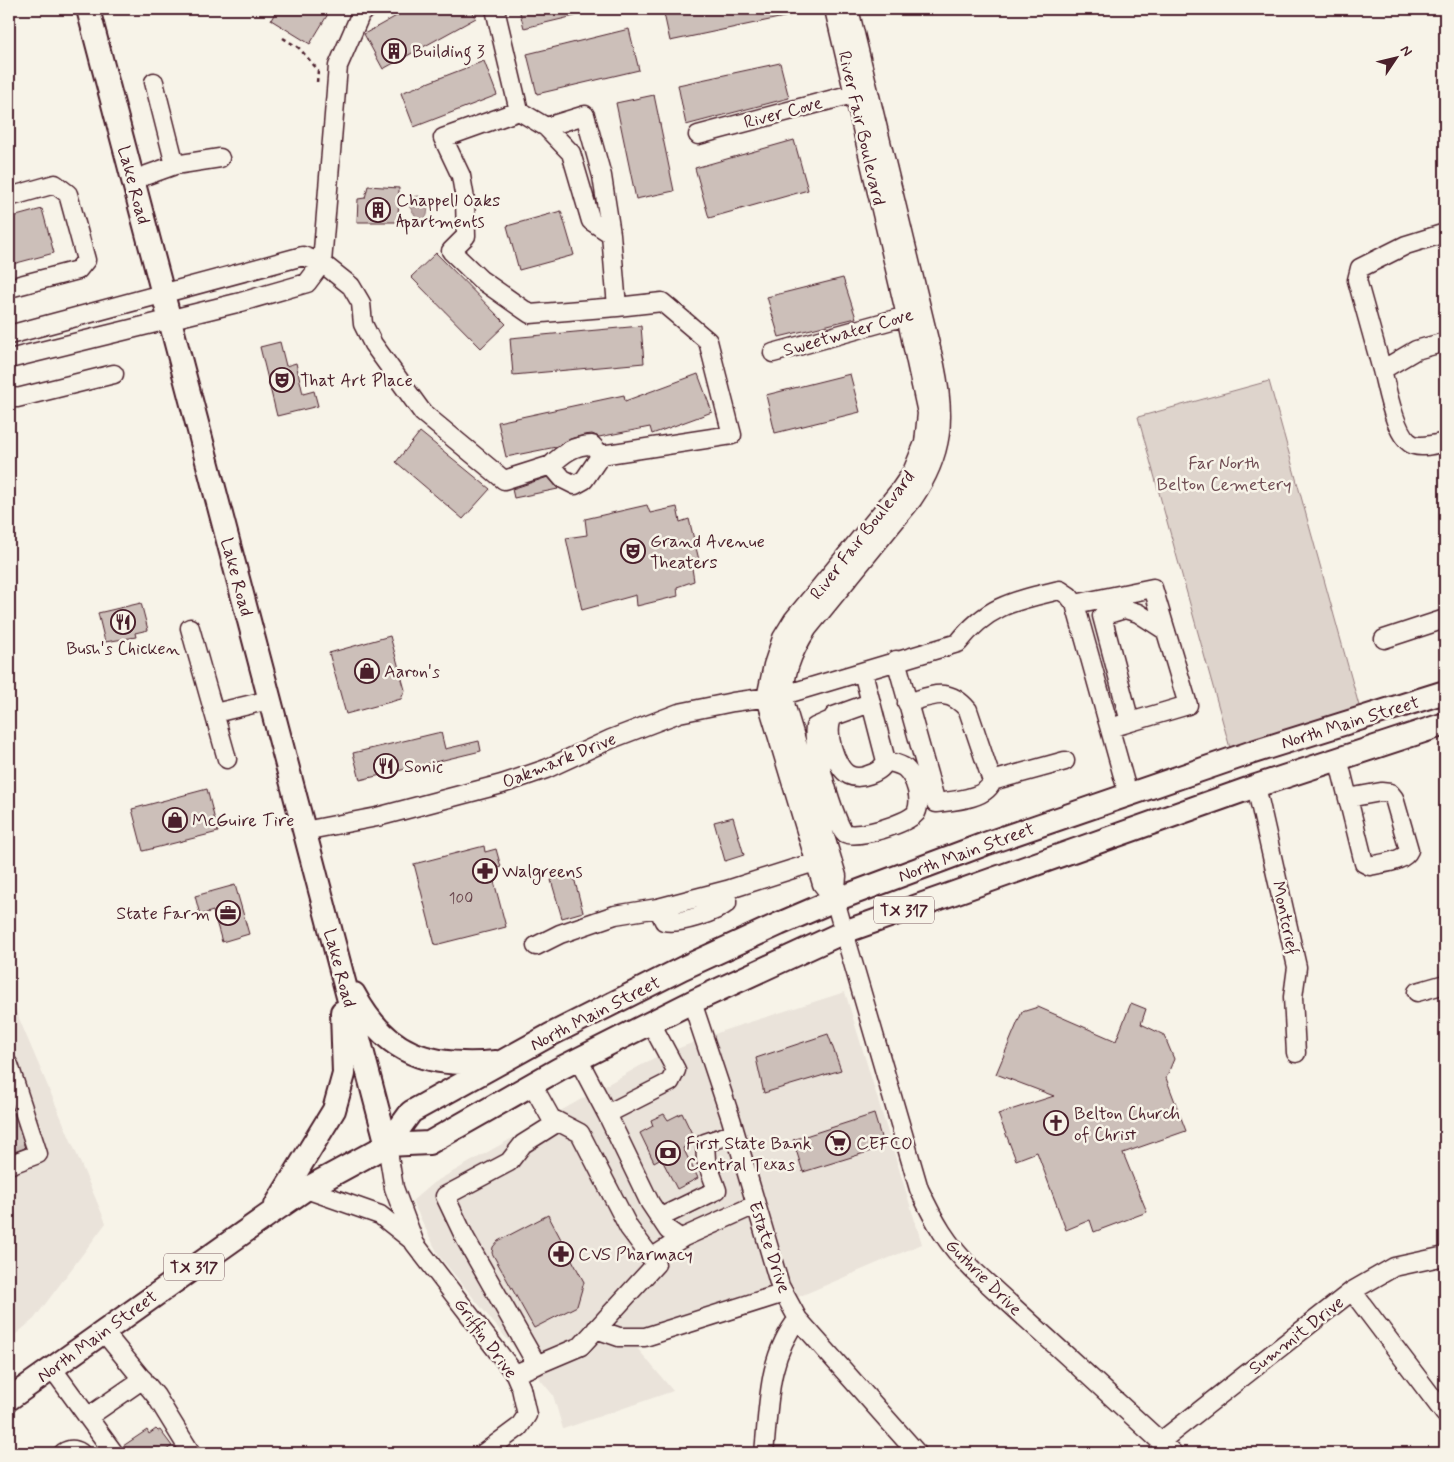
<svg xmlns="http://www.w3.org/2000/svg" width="1454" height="1462" font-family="Mynerve,sans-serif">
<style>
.built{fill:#eae3da}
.green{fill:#ded4cc;stroke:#947a7c}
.water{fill:#bcaaa7;stroke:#8e7275}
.building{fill:#ccbfb9;stroke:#4a1f2b}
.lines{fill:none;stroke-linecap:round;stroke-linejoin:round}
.minor-tunnel{stroke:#d4c9c2;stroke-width:18;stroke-dasharray:18 9;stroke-linecap:butt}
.minor-casing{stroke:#4a1f2b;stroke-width:21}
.major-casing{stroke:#4a1f2b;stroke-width:26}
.path{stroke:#4a1f2b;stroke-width:2.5;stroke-dasharray:4 4;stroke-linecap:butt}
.minor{stroke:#f7f3e8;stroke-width:18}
.major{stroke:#f7f3e8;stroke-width:22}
.labels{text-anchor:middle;stroke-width:5;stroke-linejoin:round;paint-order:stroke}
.number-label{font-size:15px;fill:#6a474e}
.shield{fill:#f7f3e8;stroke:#7e5f64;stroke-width:1}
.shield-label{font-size:16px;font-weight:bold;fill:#4a1f2b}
.poi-label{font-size:18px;fill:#4a1f2b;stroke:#f7f3e8;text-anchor:start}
.street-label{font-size:18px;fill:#4a1f2b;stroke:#f7f3e8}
.park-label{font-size:18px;fill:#6f4c53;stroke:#f7f3e8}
</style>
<rect width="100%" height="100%" fill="#f7f3e8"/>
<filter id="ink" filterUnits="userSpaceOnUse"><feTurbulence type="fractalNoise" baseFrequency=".02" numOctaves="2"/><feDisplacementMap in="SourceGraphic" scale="10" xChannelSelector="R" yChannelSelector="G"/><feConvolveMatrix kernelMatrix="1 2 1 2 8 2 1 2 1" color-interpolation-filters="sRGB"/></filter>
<g filter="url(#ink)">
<!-- built -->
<path class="built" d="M845,992L922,1244L798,1297L664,1338L638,1349L673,1391L563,1429L553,1395L439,1256L412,1201L433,1183L654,1058L725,1030Z
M9,995L106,1223L34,1319L9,1340Z"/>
<!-- green -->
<path class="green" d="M1269,381L1361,713L1230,748L1138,417Z"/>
<!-- water -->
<path class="water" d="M419,196L421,203L428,207L427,215L423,222L417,218L409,206L411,197Z"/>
<!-- building -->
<path class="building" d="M277,9H331L310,44L271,20Z
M409,9H471L476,18L383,69L364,34Z
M519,9H586L587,13L524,28Z
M663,9H797L798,14L670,41Z
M629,29L639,70L537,94L527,54Z
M484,61L497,95L414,127L401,93Z
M780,63L789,98L686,125L678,85Z
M654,95L674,191L636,199L616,103Z
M794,140L808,190L709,218L695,168Z
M368,186L399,188L398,222H357L358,199L365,198Z
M42,209L54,253L9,265V218Z
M561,211L574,255L519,270L507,226Z
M436,253L506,324L481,348L411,277Z
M843,278L856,318L779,337L767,297Z
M641,326L644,363L513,375L510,338Z
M280,342L286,366L296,363L303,394L314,391L318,406L277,416L260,347Z
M698,374L712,412L652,434L650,427L599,437L592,434L584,435L570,439L556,447L506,457L498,422L624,395L625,401Z
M850,374L860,412L775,433L766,395Z
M420,432L490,489L463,519L396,462Z
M548,477L558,489L514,498L512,489Z
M647,505L650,513L677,507L680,522L689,519L700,564L692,568L694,581L677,587L678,596L637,606L636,595L582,610L566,538L587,535L585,519Z
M141,603L148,630L135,633L136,637L105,642L98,613Z
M390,636L405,690L401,699L346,714L329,653Z
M441,732L445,749L479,741L481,751L360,780L353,753Z
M207,789L218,832L143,851L132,809Z
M733,817L744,855L725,861L714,822Z
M484,846L485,852L496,849L501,867L491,870L506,927L435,945L414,864Z
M573,874L583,912L562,918L551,880Z
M235,885L249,934L222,942L213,911L200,915L195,896Z
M1131,1003L1146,1009L1141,1024L1164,1035L1174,1059L1166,1078L1186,1131L1123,1153L1147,1212L1094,1232L1090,1220L1066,1230L1037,1152L1016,1160L998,1114L1054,1096L996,1074L1022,1012L1038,1007L1116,1041Z
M828,1034L841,1070L764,1093L756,1058Z
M9,1099L25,1148L9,1154Z
M682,1113L695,1140L683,1148L698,1178L677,1189L661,1158L654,1162L640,1133L653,1126L651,1120L664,1114L668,1120Z
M874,1114L884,1147L803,1172L793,1140Z
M548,1215L584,1282L577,1306L534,1328L492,1253L493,1247L498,1241Z
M156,1429L158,1431L160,1430L172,1446L162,1453H128L123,1446L147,1430L149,1434Z"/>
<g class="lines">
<!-- minor-tunnel -->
<path class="minor-tunnel" d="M9,1119L20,1115
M9,1139L25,1133"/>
<defs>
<path id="minor" d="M834,9L906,316L927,413L924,443L912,472L899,491L793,620L782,638L773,665L766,698L822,884L835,900
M849,9L935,365C946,418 944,453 913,499L808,628C792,653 781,678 786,707L837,876L835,900L844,932L919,1189C935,1223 946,1243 973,1270L1173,1453
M154,82L175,165
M519,111L443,138L461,176L465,199L466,236L451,251L480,279L530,314L617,307
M546,127L585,115L602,176L611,234
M698,135L864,91
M133,180L175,165L220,158
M9,197L55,184L68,194L86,260L78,270L9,288
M9,335L303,256L322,263L351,286L361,303L363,324L373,344L423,413L504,480L551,465L563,479L575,485L584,480L601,455L732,435L708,341L662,302L617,307L611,234L591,221L571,153L546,127L519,111L495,9
M1445,342L1416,350L1382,370C1387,388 1395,439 1414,445C1423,448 1436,444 1445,442
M773,353L917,313
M9,359L241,302L307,283L322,263L338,66L361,13L367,9
M1382,370L1357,280L1360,268L1406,245L1445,233
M9,396L17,398L114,374
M551,465C564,453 574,445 592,445L601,455
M1075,604L1153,588L1188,705L1110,728
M190,628L227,759
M1384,639L1445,619
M896,660L936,803C951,801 988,799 992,781L968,710C948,686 932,696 907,703
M863,672L886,761C882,769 877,772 868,775C863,777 855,778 849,775C835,768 823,729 834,716L870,703
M215,713L269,700
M831,720L815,727C811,740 835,825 845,833C858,839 906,824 916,813C922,800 916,778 905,768C900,764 892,763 886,761
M1130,722L1102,616L1125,609L1138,613L1166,631
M1338,758L1364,863L1370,866C1382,863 1404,862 1409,850L1394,798L1390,793L1381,792L1348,798
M992,781L1065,761
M1256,786L1297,967L1293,997L1296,1053
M304,831L377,817L502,784L546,769L611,739L679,713L733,702L784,695L958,643C988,605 1014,601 1060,590L1069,596L1075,604L1128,794
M658,908L664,921C678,925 716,912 727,903V890
M536,946L560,934L615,915L658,908L727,890L815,862
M1417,992L1445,984
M692,1002L731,1119L780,1286L798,1319L917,1453
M578,1059L607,1114L670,1082L676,1070L651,1023
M9,1065L38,1154L9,1165
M607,1114L650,1203L668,1230L681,1239
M387,1145L394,1188L415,1244L515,1374L521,1388L527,1415L519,1427L484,1453
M306,1189L380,1215L414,1242
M659,1218L717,1190L706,1160L705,1143L735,1133
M651,1258L684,1237L755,1205
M1352,1291L1445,1414
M596,1329L619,1337H645L784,1293
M103,1331L156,1396L191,1453
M537,1365L465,1238L445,1196L509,1162L523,1144L558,1122
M52,1368L114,1453
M515,1374L581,1346L656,1264L629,1228L580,1133L551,1118L532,1084
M88,1417L143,1379
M1160,1442L1352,1291L1394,1267L1445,1256
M63,1453C69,1449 75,1449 81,1453
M764,1453C769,1406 767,1357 798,1319"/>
<path id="major" d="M88,9L387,1145
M354,994C386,1055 430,1068 496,1062
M387,1145L429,1143L559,1069L692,1002L844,932L1256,786L1445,724
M276,1205L334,1110L344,1074L342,1012
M9,1399L271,1213L306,1189L387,1145L411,1112L550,1035L683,968L779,924L835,900L985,844L1250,753L1445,692"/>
</defs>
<!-- minor casing -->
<use href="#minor" class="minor-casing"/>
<!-- major casing -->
<use href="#major" class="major-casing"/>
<!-- path -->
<path class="path" d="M283,38L299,48L318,70L317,83"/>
<!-- minor -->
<use href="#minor" class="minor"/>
<!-- major -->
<use href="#major" class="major"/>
</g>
</g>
<!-- icons -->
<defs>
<symbol id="building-ring" viewBox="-11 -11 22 22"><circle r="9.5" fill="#f7f3e8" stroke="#4a1f2b" stroke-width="1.5"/><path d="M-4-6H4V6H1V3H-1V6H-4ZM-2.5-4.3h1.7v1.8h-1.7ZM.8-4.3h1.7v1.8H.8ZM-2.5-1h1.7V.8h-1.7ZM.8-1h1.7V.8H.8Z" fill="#4a1f2b"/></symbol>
<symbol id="theatre-ring" viewBox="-11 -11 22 22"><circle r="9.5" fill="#f7f3e8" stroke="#4a1f2b" stroke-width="1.5"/><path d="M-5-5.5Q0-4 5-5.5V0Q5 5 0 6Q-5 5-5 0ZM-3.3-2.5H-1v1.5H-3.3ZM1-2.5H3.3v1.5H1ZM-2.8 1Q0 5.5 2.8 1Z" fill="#4a1f2b"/></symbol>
<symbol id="restaurant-ring" viewBox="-11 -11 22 22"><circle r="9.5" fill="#f7f3e8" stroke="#4a1f2b" stroke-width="1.5"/><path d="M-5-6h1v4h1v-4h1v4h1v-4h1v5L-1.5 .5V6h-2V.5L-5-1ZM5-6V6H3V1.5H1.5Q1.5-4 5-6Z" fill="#4a1f2b"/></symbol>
<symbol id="shop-ring" viewBox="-11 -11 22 22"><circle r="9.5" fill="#f7f3e8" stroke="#4a1f2b" stroke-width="1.5"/><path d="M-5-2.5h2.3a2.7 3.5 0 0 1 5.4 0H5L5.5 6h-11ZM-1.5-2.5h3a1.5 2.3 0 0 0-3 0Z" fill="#4a1f2b"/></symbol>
<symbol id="pharmacy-ring" viewBox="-11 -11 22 22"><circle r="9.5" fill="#f7f3e8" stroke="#4a1f2b" stroke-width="1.5"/><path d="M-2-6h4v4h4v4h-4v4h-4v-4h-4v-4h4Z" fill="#4a1f2b"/></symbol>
<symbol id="office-ring" viewBox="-11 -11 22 22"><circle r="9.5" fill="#f7f3e8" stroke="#4a1f2b" stroke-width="1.5"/><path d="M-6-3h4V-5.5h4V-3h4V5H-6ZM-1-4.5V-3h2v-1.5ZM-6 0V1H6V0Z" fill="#4a1f2b"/></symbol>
<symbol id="church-ring" viewBox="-11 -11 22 22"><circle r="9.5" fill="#f7f3e8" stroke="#4a1f2b" stroke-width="1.5"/><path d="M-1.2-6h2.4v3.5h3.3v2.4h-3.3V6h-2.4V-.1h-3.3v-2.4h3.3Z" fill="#4a1f2b"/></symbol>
<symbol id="supermarket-ring" viewBox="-11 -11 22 22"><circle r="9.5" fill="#f7f3e8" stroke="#4a1f2b" stroke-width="1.5"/><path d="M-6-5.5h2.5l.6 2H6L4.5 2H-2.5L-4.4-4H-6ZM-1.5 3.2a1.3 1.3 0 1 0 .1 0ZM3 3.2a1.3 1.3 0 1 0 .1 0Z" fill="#4a1f2b"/></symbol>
<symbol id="bank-ring" viewBox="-11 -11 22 22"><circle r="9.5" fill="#f7f3e8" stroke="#4a1f2b" stroke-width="1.5"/><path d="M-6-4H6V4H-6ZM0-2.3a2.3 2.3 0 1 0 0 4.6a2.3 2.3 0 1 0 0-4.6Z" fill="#4a1f2b"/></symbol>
</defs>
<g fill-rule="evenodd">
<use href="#building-ring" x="380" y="37" width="28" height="28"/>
<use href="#building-ring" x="364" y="196" width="28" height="28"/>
<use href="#theatre-ring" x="268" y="366" width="28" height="28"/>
<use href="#theatre-ring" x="619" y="537" width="28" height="28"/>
<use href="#restaurant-ring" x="109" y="608" width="28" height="28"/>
<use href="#shop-ring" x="353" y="657" width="28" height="28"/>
<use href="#restaurant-ring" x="372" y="752" width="28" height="28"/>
<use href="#shop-ring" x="161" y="806" width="28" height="28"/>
<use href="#pharmacy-ring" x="471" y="857" width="28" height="28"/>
<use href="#office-ring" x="214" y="899" width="28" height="28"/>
<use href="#church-ring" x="1042" y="1109" width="28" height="28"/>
<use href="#supermarket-ring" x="824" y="1129" width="28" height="28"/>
<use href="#bank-ring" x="654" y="1139" width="28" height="28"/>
<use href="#pharmacy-ring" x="547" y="1240" width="28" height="28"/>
</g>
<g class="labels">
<!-- number labels -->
<g class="number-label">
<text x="461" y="903">100</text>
</g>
<!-- shield labels -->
<g class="shield">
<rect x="874" y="896.5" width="60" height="27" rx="4"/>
<rect x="164" y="1253.5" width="60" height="27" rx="4"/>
</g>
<g class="shield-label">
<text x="904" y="916">TX 317</text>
<text x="194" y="1273">TX 317</text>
</g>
<!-- poi labels -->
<g class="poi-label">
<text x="412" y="57">Building 3</text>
<text x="396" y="206">Chappell Oaks<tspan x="396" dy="21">Apartments</tspan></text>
<text x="300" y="386">That Art Place</text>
<text x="650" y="547">Grand Avenue<tspan x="650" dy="21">Theaters</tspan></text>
<text x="123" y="654" text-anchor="middle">Bush's Chicken</text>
<text x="384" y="677">Aaron's</text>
<text x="404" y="772">Sonic</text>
<text x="192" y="826">McGuire Tire</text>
<text x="502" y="877">Walgreens</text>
<text x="210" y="919" text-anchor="end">State Farm</text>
<text x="1074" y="1119">Belton Church<tspan x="1074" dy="21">of Christ</tspan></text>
<text x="686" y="1149">First State Bank<tspan x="686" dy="21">Central Texas</tspan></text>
<text x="856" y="1149">CEFCO</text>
<text x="578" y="1260">CVS Pharmacy</text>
</g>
<!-- street labels -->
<g class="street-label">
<text transform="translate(783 112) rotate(-15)" y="6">River Cove</text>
<text transform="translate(862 128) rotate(77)" y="6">River Fair Boulevard</text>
<text transform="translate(134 185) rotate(75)" y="6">Lake Road</text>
<text transform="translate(848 332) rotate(-16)" y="6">Sweetwater Cove</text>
<text transform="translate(862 535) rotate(-52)" y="6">River Fair Boulevard</text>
<text transform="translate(237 577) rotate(75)" y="6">Lake Road</text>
<text transform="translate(1350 722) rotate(-17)" y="6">North Main Street</text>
<text transform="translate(559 760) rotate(-22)" y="6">Oakmark Drive</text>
<text transform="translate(966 852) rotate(-20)" y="6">North Main Street</text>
<text transform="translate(1286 918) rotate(78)" y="6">Montcrief</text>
<text transform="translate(340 968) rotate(75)" y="6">Lake Road</text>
<text transform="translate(595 1013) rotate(-27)" y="6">North Main Street</text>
<text transform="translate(770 1247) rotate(71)" y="6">Estate Drive</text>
<text transform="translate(984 1277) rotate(45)" y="6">Guthrie Drive</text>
<text transform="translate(1296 1335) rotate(-38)" y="6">Summit Drive</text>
<text transform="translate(97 1336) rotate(-36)" y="6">North Main Street</text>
<text transform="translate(486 1338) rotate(54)" y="6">Griffin Drive</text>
</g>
<!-- park labels -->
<g class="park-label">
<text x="1224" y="469">Far North<tspan x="1224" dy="21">Belton Cemetery</tspan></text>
</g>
</g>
<!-- margin -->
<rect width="1454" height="1462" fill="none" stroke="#f7f3e8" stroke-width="30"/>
<rect x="15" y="15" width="1424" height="1432" fill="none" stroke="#4a1f2b" stroke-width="2" filter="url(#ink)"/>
<!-- north arrow -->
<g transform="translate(1396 58) rotate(55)" stroke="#f7f3e8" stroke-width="4" paint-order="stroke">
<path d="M0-4L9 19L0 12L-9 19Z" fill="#4a1f2b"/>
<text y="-8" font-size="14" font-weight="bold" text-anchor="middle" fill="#4a1f2b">N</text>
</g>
</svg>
